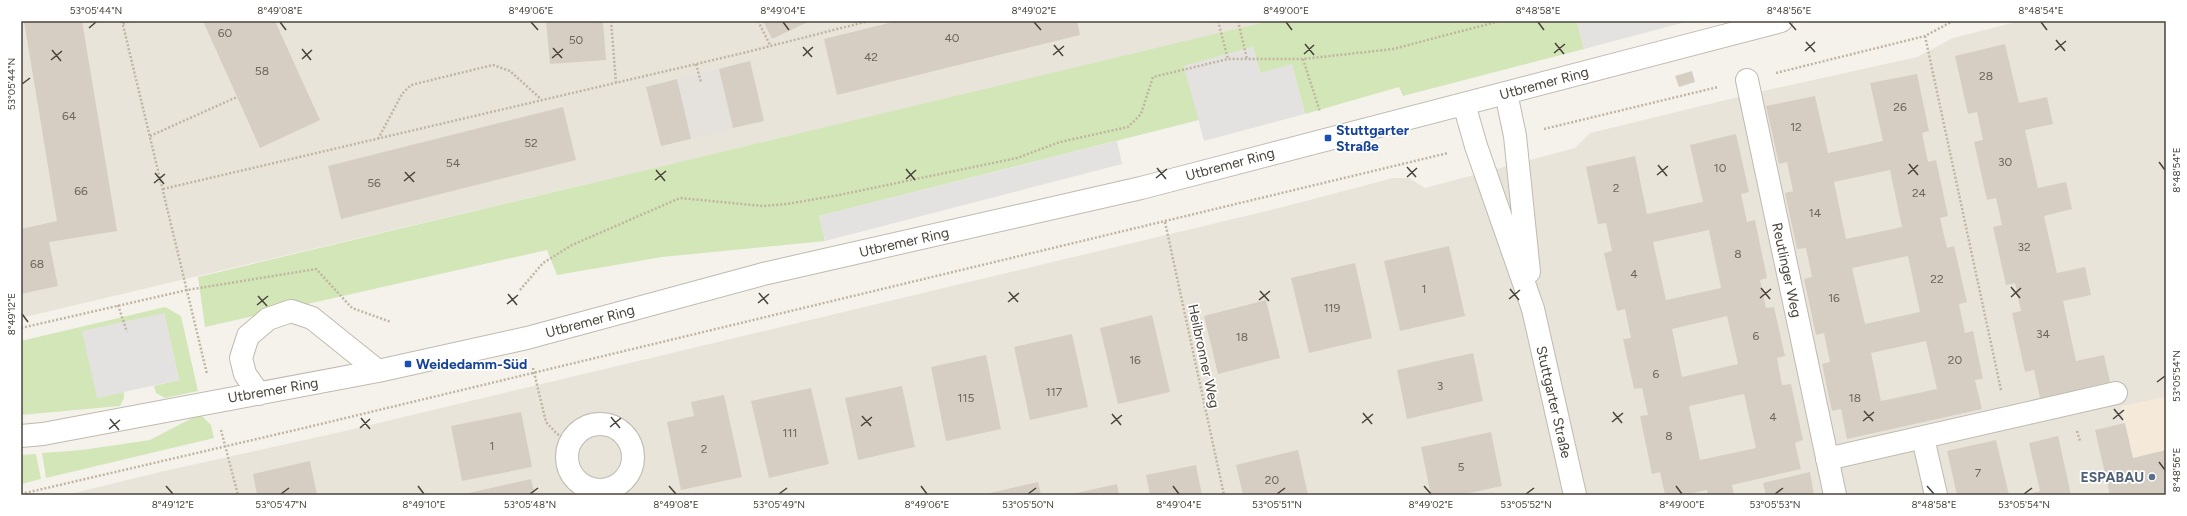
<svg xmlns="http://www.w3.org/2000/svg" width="2187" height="516" font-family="Figtree,sans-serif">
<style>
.residential{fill:#e8e4da}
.commercial{fill:#f5e9d9}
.industrial{fill:#e5e1dd}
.green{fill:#d2e6b8}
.parking{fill:#e4e2e0}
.building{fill:#d6cec2;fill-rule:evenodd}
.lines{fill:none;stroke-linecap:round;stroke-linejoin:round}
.minor-casing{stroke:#c0baaf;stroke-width:24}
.path{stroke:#c1b5a1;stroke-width:2.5;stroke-dasharray:2 2;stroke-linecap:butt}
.minor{stroke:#fff;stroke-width:22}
.ticks{fill:none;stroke:#49433a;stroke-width:1.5}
.transit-dot{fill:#1a4fb4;stroke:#fff;stroke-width:1.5}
.service-dot{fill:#5c6f8a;stroke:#fff;stroke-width:1.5}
.labels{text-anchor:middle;stroke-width:3.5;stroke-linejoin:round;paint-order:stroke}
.number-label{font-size:12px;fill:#6c665c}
.street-label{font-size:14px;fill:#49433a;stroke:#fff}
.transit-label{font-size:14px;font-weight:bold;fill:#164399;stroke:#fff;text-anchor:start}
.service-label{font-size:14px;font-weight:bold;fill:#4e5e75;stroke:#fff;text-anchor:end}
.neatline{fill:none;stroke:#49433a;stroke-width:1.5}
.ticks-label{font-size:10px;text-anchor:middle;fill:#49433a}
</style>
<rect width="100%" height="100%" fill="#f5f2ec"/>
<!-- residential -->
<path class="residential" d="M21,21H1269L1140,53L21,318Z
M2020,21H2166V397L2121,407L2141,495H66L160,472L345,431L1283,207L1393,178H1409L1425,188L1575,148L1590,133L1763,91L1917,57L1953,38Z"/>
<!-- commercial -->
<path class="commercial" d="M2166,397V495H2141L2121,406Z"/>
<!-- industrial -->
<path class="industrial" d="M750,61L764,121L661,146L646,87Z"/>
<!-- green -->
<path class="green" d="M1269,21H1577L1584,49L1403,96L1399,87L1305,114L1292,65L1260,73L1253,47L1185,66L1199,120L819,216L825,241L662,257L557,275L547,250L205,327L198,277Z
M165,307L181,316L198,391L165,398L156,393L154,386L179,380L164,313L97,398L124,392V398L120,406L21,415V341Z
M200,414L211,425L214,438L46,478L42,453L82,450L150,440Z
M36,454L41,479L21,484V455Z"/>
<!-- parking -->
<path class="parking" d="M1577,21H1689L1584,49Z
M1253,47L1260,73L1292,64L1305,114L1204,141L1184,66Z
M1117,141L1122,164L825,241L819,216Z
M164,313L179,380L97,398L82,331Z"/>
<!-- building -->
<path class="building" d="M24,21H82L117,231L49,242L58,286L21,294V229L57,221Z
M203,21H275L320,120L260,148Z
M546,21H603L606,60L550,64Z
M763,21H810L772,39Z
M897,21H1077L1080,35L837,95L824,39Z
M2005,44L2019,103L2047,97L2053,124L2025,130L2038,188L2066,182L2072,209L2044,216L2057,273L2085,267L2091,295L2063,301L2076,361L2104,355L2110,382L2040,398L2034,370L2025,372L2012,313L2021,311L2015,283L2006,285L1993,227L2002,225L1996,198L1987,200L1974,142L1983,140L1977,112L1968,114L1955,56Z
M750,61L764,121L733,128L719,69Z
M1692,71L1695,82L1679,87L1675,76Z
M1917,74L1929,131L1922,133L1928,162L1936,160L1948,216L1940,218L1947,248L1954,246L1967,302L1959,304L1965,333L1973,331L1983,379L1975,380L1982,409L1847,439L1841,409L1832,411L1822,364L1830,362L1824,333L1816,335L1804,279L1812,277L1806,248L1797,249L1785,193L1793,191L1787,162L1779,164L1766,106L1815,96L1828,153L1883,141L1870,83ZM1890,170L1902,227L1846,239L1834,182ZM1908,256L1920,312L1865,324L1852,268ZM1926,341L1937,389L1881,401L1871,353Z
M677,79L691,139L661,146L646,87Z
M563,107L576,160L341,219L328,166Z
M1736,134L1749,192L1741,194L1747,222L1755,220L1767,278L1760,280L1766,308L1774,307L1785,356L1777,358L1782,385L1791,384L1803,440L1795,443L1801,469L1732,485L1734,495H1708L1707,490L1684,495H1665L1660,472L1652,474L1640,416L1648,415L1642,388L1634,389L1623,339L1631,338L1625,309L1617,311L1604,253L1612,251L1606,223L1598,224L1586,167L1635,156L1647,214L1703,202L1690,145ZM1709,230L1721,288L1666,300L1653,242ZM1727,316L1738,364L1682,377L1672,329ZM1744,394L1756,448L1700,460L1689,406Z
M1449,246L1465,316L1400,331L1384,261Z
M1355,263L1372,338L1309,353L1291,278Z
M1266,300L1280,358L1218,374L1204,316Z
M1152,315L1170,392L1118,404L1100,328Z
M1072,334L1088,407L1030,420L1014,347Z
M1473,353L1483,401L1407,419L1397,370Z
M986,355L1001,429L946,441L931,367Z
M902,386L915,447L858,460L845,398Z
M811,388L829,464L769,478L751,401Z
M724,395L742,477L681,490L667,422L694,416L691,402Z
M521,412L532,467L462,481L451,426Z
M2125,423L2133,458L2166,450V495H2110L2095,430Z
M1491,432L1502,486L1460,495H1431L1421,447Z
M2058,436L2071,495H2026L2040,491L2029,443Z
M1996,440L2009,495H1957L1947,451Z
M1298,450L1308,495H1243L1236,465Z
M310,461L317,495H257L253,474Z
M1196,465L1202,495H1150L1146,475Z
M1810,472L1814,495H1766L1763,483Z
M531,479L535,495H469V493Z
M1038,482L1041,495H986V494Z
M1117,484L1119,495H1072V494Z"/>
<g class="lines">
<defs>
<path id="minor" d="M1747,80L1835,495
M1506,93L1515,136L1529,272
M1464,104L1476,146L1533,309L1575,495
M259,394L245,374L241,358L248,336L268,319L291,311L312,318L378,371
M567 457a33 33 0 1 1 66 0a33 33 0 1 1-66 0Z
M21,436L43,434L378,371L527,338L763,274L1141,188L1781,21
M1923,438L1936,495
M1827,459L2116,393"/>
</defs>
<!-- minor casing -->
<use href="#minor" class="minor-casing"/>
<!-- path -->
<path class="path" d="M122,21L207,374
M611,21L616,83
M758,21L770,45
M1218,21L1228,59
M1238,21L1247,59
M123,24L129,21
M1925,36L2001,390
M1303,59L1320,112
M696,64L701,82
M1776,73L1925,36L1953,21
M1544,129L1718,87
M150,136L237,97
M378,139L402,94L411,85L493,65L510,71L542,100
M163,189L743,53L869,21
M1165,222L1224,495
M520,290L543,263L572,245L680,198L763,206L787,204L839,195L1017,158L1060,142L1128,127L1141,114L1153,77L1228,59H1303L1393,49L1500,21
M118,305L127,332
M21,328L187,290L316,269L352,308L391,322
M533,368L546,422L557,434L571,441
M221,430L238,495
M2077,431L2080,441
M21,494L304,428L1448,153"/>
<!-- minor -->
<use href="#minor" class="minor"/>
</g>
<!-- ticks -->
<path class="ticks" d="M280,22L286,30M531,22L538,30M783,22L789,30M1034,22L1041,30M1286,22L1292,30M1538,22L1544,30M1789,22L1796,30M2041,22L2047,30M89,28L96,22M2056,40L2065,51M1806,42L1815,52M1555,43L1564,54M1305,44L1314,55M1054,45L1063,56M803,47L812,57M553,48L562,58M302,49L311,60M52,50L61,61M2055,50L2066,41M1805,51L1815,42M1554,53L1565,44M1304,54L1314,45M1053,55L1064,46M803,56L813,47M552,58L563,49M302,59L312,50M51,60L62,51M22,84L30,78M2159,162L2165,170M1909,164L1918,175M1658,165L1667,176M1407,167L1416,177M1157,168L1166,179M906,169L915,180M656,170L665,181M405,172L414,182M155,173L164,184M1908,174L1918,165M1657,175L1668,166M1407,177L1417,168M1156,178L1167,169M906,179L916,170M655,180L666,171M404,181L415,172M154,183L165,174M2011,287L2020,298M1761,288L1770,299M1510,289L1519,300M1260,291L1269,301M1009,292L1018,302M759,293L768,304M508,294L517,305M258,296L267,306M2011,297L2021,288M1760,298L1771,289M1509,299L1520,290M1259,300L1270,291M1008,302L1019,293M758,303L769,294M507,304L518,295M257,305L268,296M22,314L28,322M2157,382L2165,376M2114,409L2123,420M1864,411L1873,421M1613,412L1622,423M1363,413L1372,424M1112,414L1121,425M862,416L871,426M611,417L620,428M361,418L370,429M110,419L119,430M2113,419L2124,410M1863,421L1874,412M1612,422L1623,413M1362,423L1373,414M1111,424L1122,415M861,426L872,417M610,427L621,418M360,428L370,419M109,429L120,420M2159,462L2165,470M166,486L173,494M418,486L424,494M669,486L676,494M921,486L927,494M1173,486L1179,494M1424,486L1431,494M1676,486L1682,494M1927,486L1934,494M281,494L289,488M530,494L538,488M779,494L787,488M1028,494L1036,488M1277,494L1285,488M1526,494L1534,488M1775,494L1783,488M2024,494L2032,488"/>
<!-- markers -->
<g class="transit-dot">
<rect x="1324" y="134" width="8" height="8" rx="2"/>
<rect x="404" y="360" width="8" height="8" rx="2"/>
</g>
<circle class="service-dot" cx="2152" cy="477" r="4"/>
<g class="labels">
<!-- number labels -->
<g class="number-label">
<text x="225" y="37">60</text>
<text x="952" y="42">40</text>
<text x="576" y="44">50</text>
<text x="871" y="61">42</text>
<text x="262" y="75">58</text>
<text x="1986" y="80">28</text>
<text x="1900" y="111">26</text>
<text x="69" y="120">64</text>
<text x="1796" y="131">12</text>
<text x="531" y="147">52</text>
<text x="2005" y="166">30</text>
<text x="453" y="167">54</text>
<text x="1720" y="172">10</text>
<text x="374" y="187">56</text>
<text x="1616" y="192">2</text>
<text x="81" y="195">66</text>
<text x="1919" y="197">24</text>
<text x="1815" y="217">14</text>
<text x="2024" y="251">32</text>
<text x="1738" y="258">8</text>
<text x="37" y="268">68</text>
<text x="1634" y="278">4</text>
<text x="1937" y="283">22</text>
<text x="1424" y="293">1</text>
<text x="1834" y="302">16</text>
<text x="1332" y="312">119</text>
<text x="2043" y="338">34</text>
<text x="1756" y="340">6</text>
<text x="1242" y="341">18</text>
<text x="1135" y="364">16</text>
<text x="1955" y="364">20</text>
<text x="1656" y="378">6</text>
<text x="1440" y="390">3</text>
<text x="1054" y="396">117</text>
<text x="966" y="402">115</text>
<text x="1855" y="402">18</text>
<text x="1773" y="421">4</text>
<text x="790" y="437">111</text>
<text x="1669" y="440">8</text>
<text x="492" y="450">1</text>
<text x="704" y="453">2</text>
<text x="1461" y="471">5</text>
<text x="1978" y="477">7</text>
<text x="1272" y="484">20</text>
</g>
<!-- street labels -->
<g class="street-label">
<text transform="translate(1544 83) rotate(-15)" y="5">Utbremer Ring</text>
<text transform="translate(1230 164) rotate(-15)" y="5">Utbremer Ring</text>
<text transform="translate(904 242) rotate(-13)" y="5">Utbremer Ring</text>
<text transform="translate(1787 270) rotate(78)" y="5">Reutlinger Weg</text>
<text transform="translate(590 321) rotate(-15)" y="5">Utbremer Ring</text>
<text transform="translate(1204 356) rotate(78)" y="5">Heilbronner Weg</text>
<text transform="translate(273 390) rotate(-10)" y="5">Utbremer Ring</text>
<text transform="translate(1554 402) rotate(77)" y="5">Stuttgarter Straße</text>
</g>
<!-- transit labels -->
<g class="transit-label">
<text x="1336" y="135">Stuttgarter<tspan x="1336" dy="16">Straße</tspan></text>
<text x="416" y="369">Weidedamm-Süd</text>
</g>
<!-- service labels -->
<g class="service-label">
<text x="2144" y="482">ESPABAU</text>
</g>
</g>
<!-- border -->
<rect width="2187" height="516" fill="none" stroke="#ffffff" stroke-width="44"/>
<rect x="22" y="22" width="2143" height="472" class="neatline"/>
<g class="ticks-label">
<text x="96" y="14">53°05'44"N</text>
<text x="280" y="14">8°49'08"E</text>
<text x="531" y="14">8°49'06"E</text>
<text x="783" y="14">8°49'04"E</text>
<text x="1034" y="14">8°49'02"E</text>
<text x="1286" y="14">8°49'00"E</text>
<text x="1538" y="14">8°48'58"E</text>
<text x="1789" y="14">8°48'56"E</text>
<text x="2041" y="14">8°48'54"E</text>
<text transform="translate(11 84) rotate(-90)" y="4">53°05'44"N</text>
<text transform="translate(2176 170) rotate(-90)" y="4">8°48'54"E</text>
<text transform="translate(11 314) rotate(-90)" y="4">8°49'12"E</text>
<text transform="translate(2176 376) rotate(-90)" y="4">53°05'54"N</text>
<text transform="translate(2176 470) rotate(-90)" y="4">8°48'56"E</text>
<text x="173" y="508">8°49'12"E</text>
<text x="281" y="508">53°05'47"N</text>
<text x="424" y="508">8°49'10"E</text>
<text x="530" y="508">53°05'48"N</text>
<text x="676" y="508">8°49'08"E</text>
<text x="779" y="508">53°05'49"N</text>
<text x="927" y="508">8°49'06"E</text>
<text x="1028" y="508">53°05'50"N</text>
<text x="1179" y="508">8°49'04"E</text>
<text x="1277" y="508">53°05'51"N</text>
<text x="1431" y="508">8°49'02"E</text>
<text x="1526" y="508">53°05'52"N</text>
<text x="1682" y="508">8°49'00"E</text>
<text x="1775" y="508">53°05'53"N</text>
<text x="1934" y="508">8°48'58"E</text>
<text x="2024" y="508">53°05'54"N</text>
</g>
</svg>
